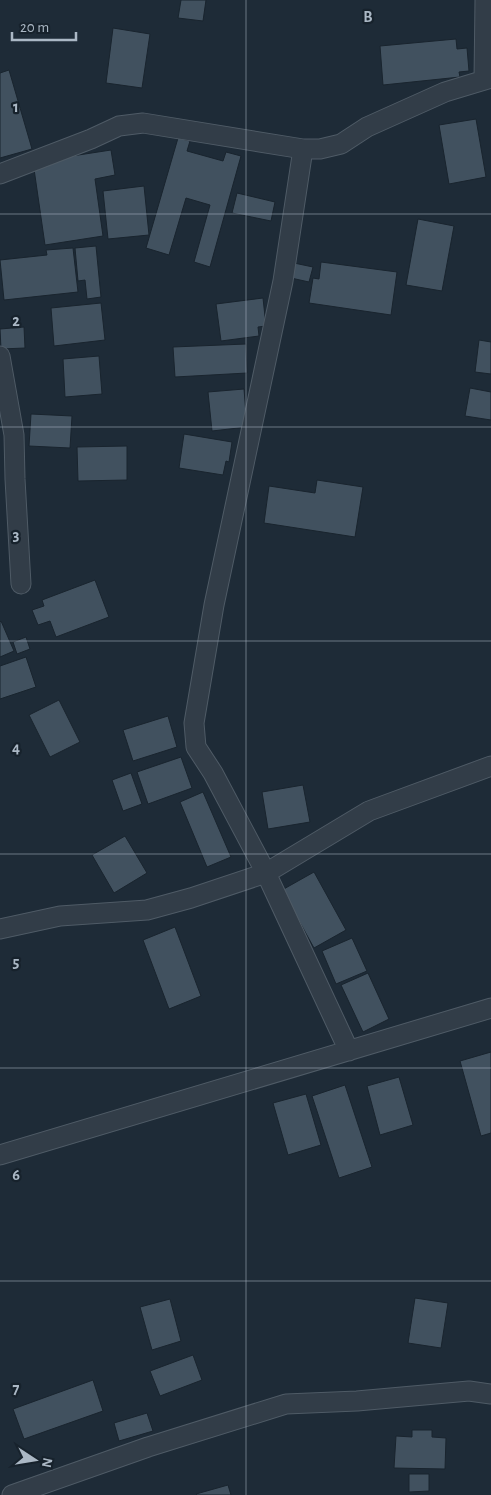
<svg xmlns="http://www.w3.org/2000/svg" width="491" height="1495" font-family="'Alegreya Sans',sans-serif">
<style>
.building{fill:#41515f;stroke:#19242e}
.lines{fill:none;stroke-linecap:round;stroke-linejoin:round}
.minor-casing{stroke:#4f5b66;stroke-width:21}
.minor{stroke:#323d48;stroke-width:19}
.grid{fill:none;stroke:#abb8c5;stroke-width:1;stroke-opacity:0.55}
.grid-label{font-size:16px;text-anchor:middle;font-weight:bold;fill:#abb8c5;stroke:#17222c;stroke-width:4.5;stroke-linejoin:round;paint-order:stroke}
</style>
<rect width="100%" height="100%" fill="#1e2b37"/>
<!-- building -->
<path class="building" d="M181,0H206L203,21L178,18Z
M113,28L150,34L142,88L106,83Z
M456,39L457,49L467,48L469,71L459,72L460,77L383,85L380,46Z
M9,70L32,149L0,158V73Z
M476,119L486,177L449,184L439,125Z
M178,138L190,141L187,151L223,161L226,152L241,156L210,267L194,262L210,205L186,198L169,255L146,248Z
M111,150L115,175L95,179L103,236L45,245L33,162Z
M144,186L149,235L108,239L103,191Z
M237,193L275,202L271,221L232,213Z
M418,219L454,226L442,291L406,285Z
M96,246L101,297L87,299L85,280L78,281L75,248Z
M73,248L78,292L4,300L0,260L47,255L46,250Z
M321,262L397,272L391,315L309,303L313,278L319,279Z
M294,263L313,267L309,282L291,278Z
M263,298L266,326L258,327L259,336L221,341L216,304Z
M101,303L105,340L54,346L51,308Z
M24,327L25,348L1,349L0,329Z
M479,340L491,342V374L475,372Z
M246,344L247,373L175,377L173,347Z
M99,356L102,394L65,397L63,359Z
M470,388L491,392V420L465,416Z
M244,389L247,427L212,431L208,392Z
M31,414L72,416L70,448L29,446Z
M184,434L232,442L229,462L226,461L223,475L179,468Z
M127,446V480L78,481L77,447Z
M317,480L363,487L355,537L264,523L269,486L315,493Z
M95,580L109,617L56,637L50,621L38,625L32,610L44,606L42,600Z
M1,621L14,651L0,657V622Z
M26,637L30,649L17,654L13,642Z
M26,657L36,687L0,699V666Z
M59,700L80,742L50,757L29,715Z
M168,716L177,747L133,761L123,730Z
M181,757L192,788L148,804L137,772Z
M131,773L142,804L123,811L112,780Z
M303,785L310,822L268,829L262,792Z
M203,792L231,857L207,867L180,802Z
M125,836L147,873L114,893L92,855Z
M314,872L346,930L314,948L282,890Z
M175,927L201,996L169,1009L143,940Z
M352,938L367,971L336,984L322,951Z
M368,973L389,1019L363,1032L341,985Z
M491,1052V1133L481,1136L460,1061Z
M399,1077L413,1125L380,1135L367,1086Z
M345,1085L372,1167L339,1178L312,1096Z
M306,1094L321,1145L288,1155L273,1103Z
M415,1298L448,1303L441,1348L408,1343Z
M170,1299L181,1341L152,1350L140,1307Z
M193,1355L202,1380L160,1396L150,1371Z
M93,1380L103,1411L24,1439L13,1409Z
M147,1413L153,1431L119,1441L114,1423Z
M412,1430H432V1437L446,1438L445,1469L394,1468L396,1436L412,1437Z
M409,1474H429V1491L409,1492Z
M228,1485L231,1495H197L196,1494Z"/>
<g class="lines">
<defs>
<path id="minor" d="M484,80L485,0
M303,149L283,281L214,605L194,723L196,747L213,773L266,873L349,1051
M0,174L91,139L119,126L143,123L303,149H320L341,144L367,127L445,92L491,78
M0,356L14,435L15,479L21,584
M0,929L60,916L147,910L191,898L266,873L369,811L491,766
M0,1155L491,1008
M12,1495L148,1447L286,1404L357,1401L469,1391L491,1394"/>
</defs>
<!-- minor casing -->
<use href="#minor" class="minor-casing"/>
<!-- minor -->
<use href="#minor" class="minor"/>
</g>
<!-- grid -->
<path class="grid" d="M246,0V1495M0,214H491M0,427H491M0,641H491M0,854H491M0,1068H491M0,1281H491"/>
<g class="grid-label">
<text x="368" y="22">B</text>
<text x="16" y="112">1</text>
<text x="16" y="326">2</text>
<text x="16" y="540">3</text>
<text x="16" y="753">4</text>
<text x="16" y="967">5</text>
<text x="16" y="1180">6</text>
<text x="16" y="1394">7</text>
</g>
<!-- north arrow -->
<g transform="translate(35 1460) rotate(102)" stroke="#17222c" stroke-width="4" paint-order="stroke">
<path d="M0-4L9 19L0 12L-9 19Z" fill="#abb8c5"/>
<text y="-8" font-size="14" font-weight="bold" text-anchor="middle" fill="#abb8c5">N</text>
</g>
<!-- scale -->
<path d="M12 32v8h64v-8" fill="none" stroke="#abb8c5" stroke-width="2.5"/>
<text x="20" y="32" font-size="15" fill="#abb8c5" stroke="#17222c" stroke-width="4" paint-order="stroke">20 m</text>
</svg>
